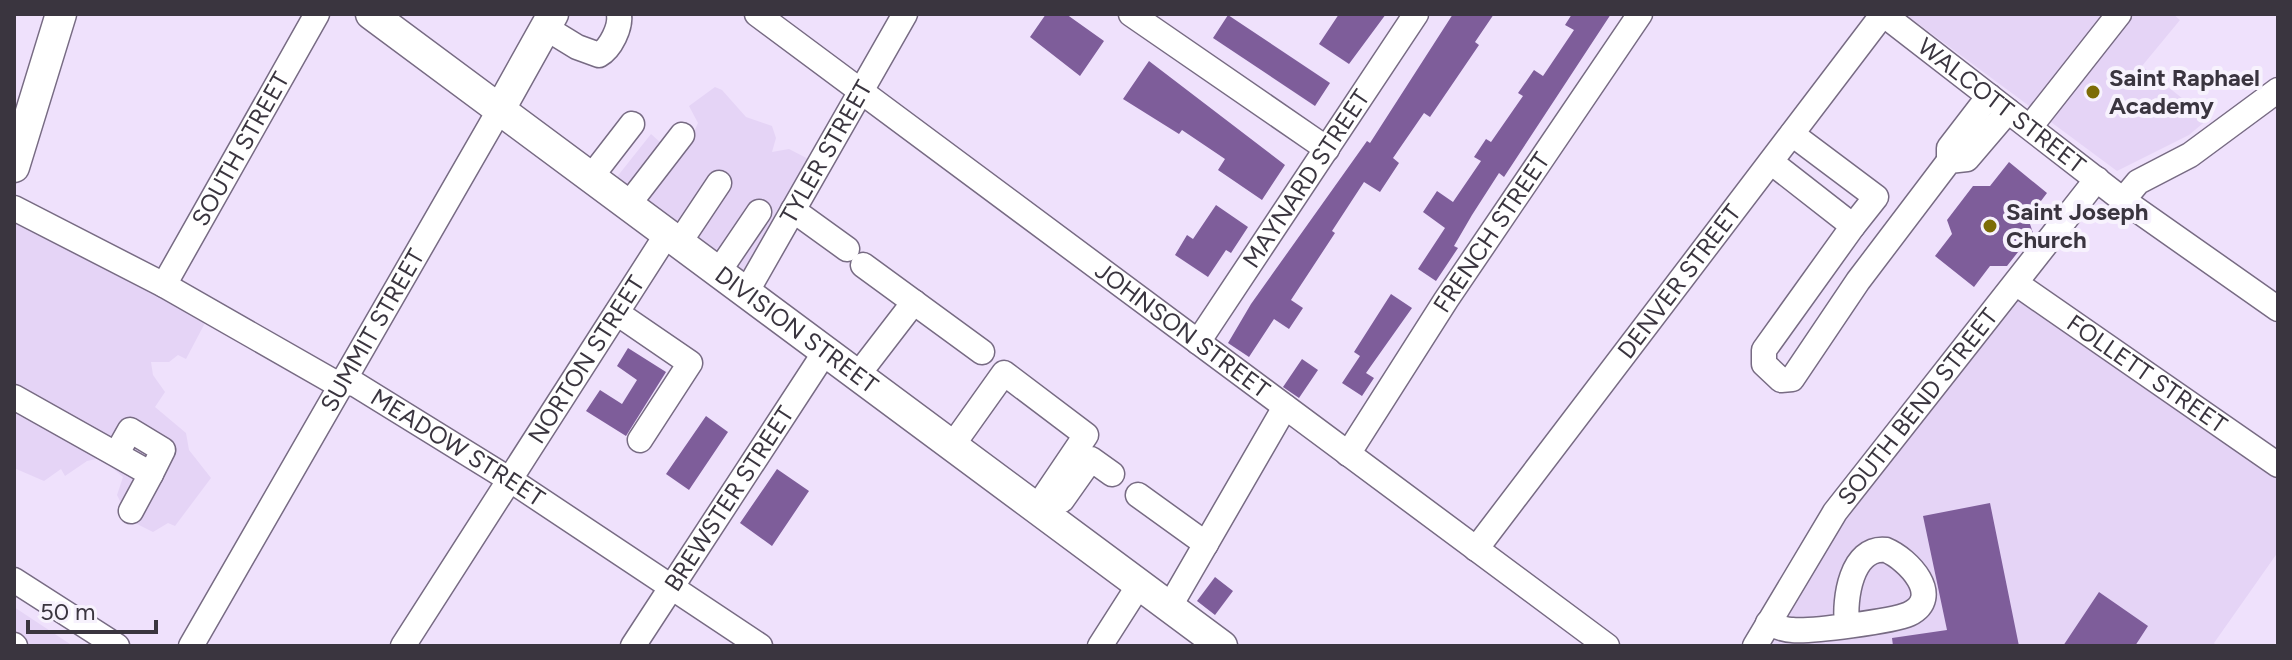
<svg xmlns="http://www.w3.org/2000/svg" width="2292" height="660" font-family="Figtree,sans-serif">
<style>
.built{fill:#e5d4f6}
.building{fill:#7e5d9a}
.lines{fill:none;stroke-linecap:round;stroke-linejoin:round}
.minor-casing{stroke:#776b83;stroke-width:27}
.major-casing{stroke:#776b83;stroke-width:33}
.minor{stroke:#fff;stroke-width:24}
.major{stroke:#fff;stroke-width:30}
.poi-dot{fill:#7d6c06;stroke:#f7f2fd;stroke-width:3}
.labels{text-anchor:middle;stroke-width:8;stroke-linejoin:round;paint-order:stroke}
.poi-label{font-size:24px;font-weight:bold;fill:#3a353f;stroke:#f7f2fd;text-anchor:start}
.street-label{font-size:24px;fill:#3a353f;stroke:#f7f2fd}
</style>
<rect width="100%" height="100%" fill="#efe1fc"/>
<!-- built -->
<path class="built" d="M1912,14H2173L2180,20L2142,66L2208,119L2189,135L2117,171L1909,17Z
M715,87L722,90L746,117L772,126L776,138L772,152L789,149L822,166L749,299L605,192L651,134L671,152L692,136L698,123L689,106Z
M14,215L206,321L186,359L178,355L169,362H151L153,375L165,392L155,407L186,433L189,450L211,478L175,526L168,523L153,532L123,517L122,505L117,495L123,477L101,458L87,461L65,476L61,469L44,481L14,468Z
M2022,297L2278,473V552L2214,643L2217,646H1770L1801,585L1866,490Z
M14,607L73,646H14Z"/>
<!-- building -->
<path class="building" d="M1046,14H1066L1104,41L1080,76L1030,37Z
M1339,14H1386L1349,64L1319,44Z
M1453,14H1494L1475,42L1479,45L1430,117L1424,113L1393,158L1399,163L1380,192L1364,182L1332,231L1335,233L1291,300L1303,308L1289,329L1274,319L1249,357L1228,343L1251,304L1367,141L1370,143Z
M1572,14H1611L1504,177L1499,173L1472,215L1454,246L1458,248L1436,281L1418,269L1445,228L1423,212L1437,191L1453,202L1481,161L1474,157L1486,139L1491,142L1523,96L1518,93L1534,70L1543,76L1574,30L1565,25Z
M1228,15L1330,83L1315,106L1213,38Z
M1149,61L1285,165L1262,200L1218,170L1225,159L1182,130L1179,134L1123,99Z
M2009,162L2047,193L2028,218L2033,233L2007,266H1990L1974,287L1935,256L1952,234L1947,220L1973,186H1990Z
M1216,205L1248,227L1231,253L1226,250L1208,277L1175,255L1187,235L1193,239Z
M1391,294L1412,308L1366,373L1374,378L1362,396L1342,383L1360,356L1354,352Z
M628,348L666,372L626,436L586,411L600,390L622,404L637,380L617,366Z
M1302,359L1318,370L1299,398L1283,387Z
M706,416L728,432L689,490L666,474Z
M777,469L809,491L772,546L740,523Z
M1990,503L2019,646H1893L1892,638L1947,630L1923,516Z
M1215,577L1233,591L1215,615L1197,601Z
M2099,592L2148,626L2135,646H2063Z"/>
<g class="lines">
<defs>
<g id="minor">
<path id="s1" d="M757,14L1607,646"/>
<path d="M1131,14L1327,149"/>
<path id="s2" d="M1883,14L2123,200L2278,309"/>
<path d="M546,28L577,47L599,55C611,48 621,27 619,14"/>
<path d="M2030,127L2119,14"/>
<path d="M1792,134L1876,197L1853,226"/>
<path d="M1949,161V148L1989,96"/>
<path d="M1771,162L1853,226L1764,350V364L1781,380L1792,379L1858,281L1949,161L1967,159L2008,111"/>
<path d="M591,177L632,124"/>
<path d="M2123,200L2138,182L2190,155L2278,90"/>
<path d="M628,205L682,135"/>
<path id="s3" d="M14,208L164,285L332,381L355,384L512,481L760,646"/>
<path d="M793,210L847,249"/>
<path d="M679,243L719,183"/>
<path d="M863,265L982,352"/>
<path d="M719,271L759,212"/>
<path id="s4" d="M2017,284L2278,465"/>
<path id="s5" d="M164,285L317,14"/>
<path id="s6" d="M747,291L905,14"/>
<path d="M617,313L690,363L640,440"/>
<path id="s7" d="M1198,342L1416,14"/>
<path d="M857,376L914,302"/>
<path d="M14,397L151,474L131,511"/>
<path d="M952,446L1004,373L1086,435L1036,509"/>
<path d="M117,453L130,430L163,450L151,474"/>
<path id="s8" d="M1348,454L1446,300L1640,14"/>
<path d="M1138,495L1206,544"/>
<path d="M1062,500L1091,459L1112,474"/>
<path id="s9" d="M1476,549L1883,14"/>
<path d="M14,580L117,646"/>
<path d="M1170,606L1285,407"/>
<path d="M1768,623C1776,626 1783,630 1792,630C1810,632 1894,621 1909,614C1944,597 1908,559 1886,550C1851,546 1844,600 1847,624"/>
<path d="M14,645L15,646"/>
<path id="s10" d="M191,646L500,109"/>
<path id="s11" d="M403,646L667,234"/>
<path id="s12" d="M633,646L825,352"/>
<path d="M1100,646L1139,585"/>
<path id="s13" d="M1755,646L1835,512L2097,179"/>
</g>
<g id="major">
<path id="s14" d="M371,14L1222,646"/>
<path d="M500,109L553,14"/>
<path d="M14,167L61,14"/>
</g>
</defs>
<!-- minor casing -->
<use href="#minor" class="minor-casing"/>
<!-- major casing -->
<use href="#major" class="major-casing"/>
<!-- minor -->
<use href="#minor" class="minor"/>
<!-- major -->
<use href="#major" class="major"/>
</g>
<!-- markers -->
<g class="poi-dot">
<circle cx="2093" cy="92" r="8"/>
<circle cx="1990" cy="226" r="8"/>
</g>
<g class="labels">
<!-- poi labels -->
<g class="poi-label">
<text x="2109" y="86">Saint Raphael<tspan x="2109" dy="28">Academy</tspan></text>
<text x="2006" y="220">Saint Joseph<tspan x="2006" dy="28">Church</tspan></text>
</g>
<!-- street labels -->
<g class="street-label">
<text dy="8" stroke="none"><textPath href="#s2" startOffset="150">WALCOTT STREET</textPath></text>
<text dy="8" stroke="none"><textPath href="#s5" startOffset="156">SOUTH STREET</textPath></text>
<text dy="8" stroke="none"><textPath href="#s6" startOffset="160">TYLER STREET</textPath></text>
<text dy="8" stroke="none"><textPath href="#s7" startOffset="196">MAYNARD STREET</textPath></text>
<text dy="8" stroke="none"><textPath href="#s8" startOffset="264">FRENCH STREET</textPath></text>
<text dy="8" stroke="none"><textPath href="#s9" startOffset="336">DENVER STREET</textPath></text>
<text dy="8" stroke="none"><textPath href="#s10" startOffset="364">SUMMIT STREET</textPath></text>
<text dy="8" stroke="none"><textPath href="#s14" startOffset="530">DIVISION STREET</textPath></text>
<text dy="8" stroke="none"><textPath href="#s1" startOffset="530">JOHNSON STREET</textPath></text>
<text dy="8" stroke="none"><textPath href="#s11" startOffset="340">NORTON STREET</textPath></text>
<text dy="8" stroke="none"><textPath href="#s4" startOffset="158">FOLLETT STREET</textPath></text>
<text dy="8" stroke="none"><textPath href="#s13" startOffset="290">SOUTH BEND STREET</textPath></text>
<text dy="8" stroke="none"><textPath href="#s3" startOffset="506">MEADOW STREET</textPath></text>
<text dy="8" stroke="none"><textPath href="#s12" startOffset="176">BREWSTER STREET</textPath></text>
</g>
</g>
<!-- border -->
<rect width="2292" height="660" fill="none" stroke="#3a353f" stroke-width="32"/>
<!-- scale -->
<path d="M28 620v12h128v-12" fill="none" stroke="#3a353f" stroke-width="4"/>
<text x="40" y="620" font-size="24" fill="#3a353f" stroke="#f7f2fd" stroke-width="6" paint-order="stroke">50 m</text>
</svg>
